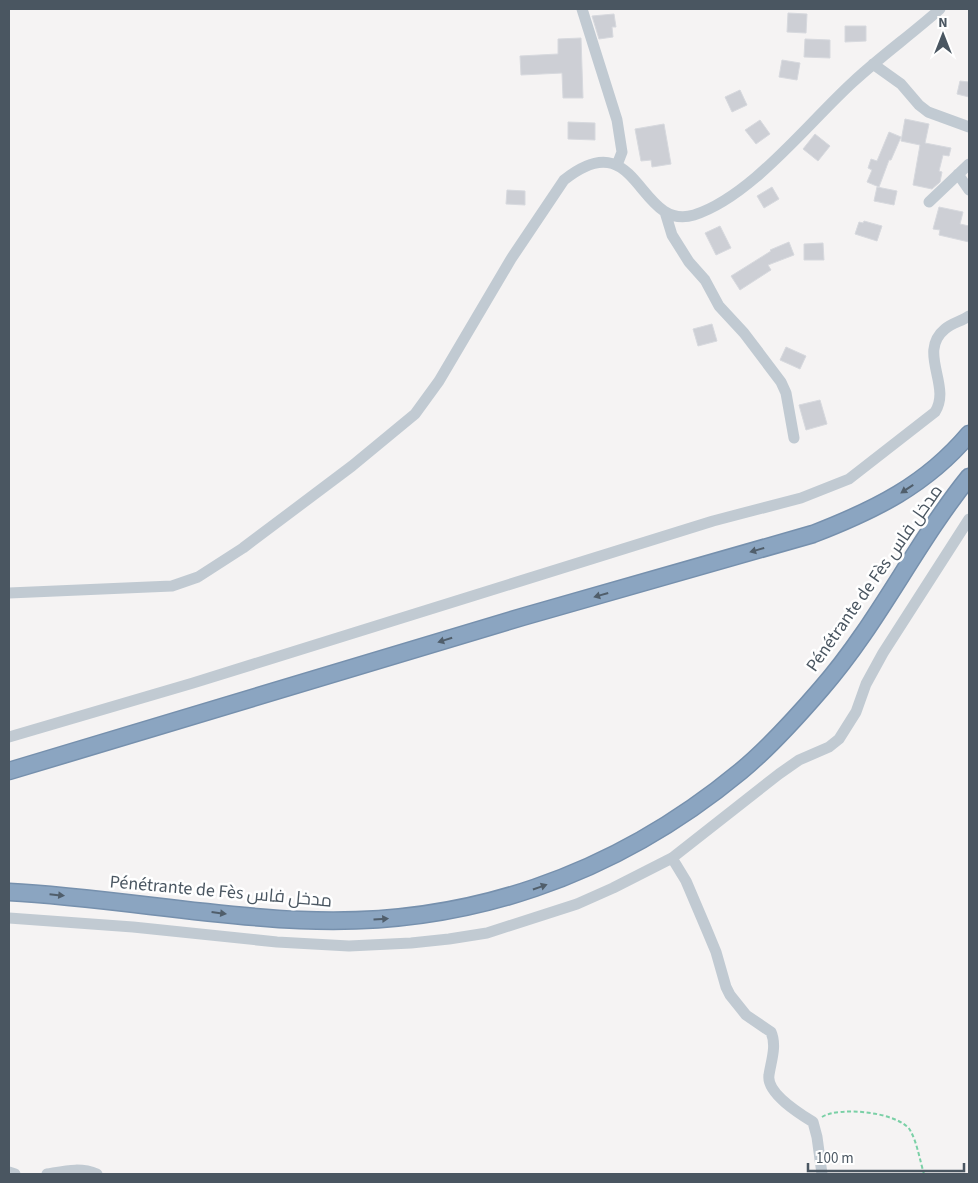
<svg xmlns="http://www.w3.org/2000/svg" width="978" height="1183" font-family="'Source Sans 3',Cairo,sans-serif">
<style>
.building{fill:#cdcfd5;stroke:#d7d9de}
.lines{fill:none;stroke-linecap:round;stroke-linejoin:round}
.highway-casing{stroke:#7690ad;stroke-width:19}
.path{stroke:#7ad0a6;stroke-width:2;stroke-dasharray:4 2.5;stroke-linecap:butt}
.minor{stroke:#c1cad2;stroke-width:11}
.highway{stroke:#8ba5c1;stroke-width:16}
.oneway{fill:#505e6b}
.labels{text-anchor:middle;stroke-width:5;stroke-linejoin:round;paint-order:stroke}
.street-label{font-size:18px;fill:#4a5661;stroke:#fff}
</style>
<rect width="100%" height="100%" fill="#f5f3f3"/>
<!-- building -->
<path class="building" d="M788,13L807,14L806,33L787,32Z
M614,14L616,27H612L613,37L599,39L592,16Z
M845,26H866V41L845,42Z
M581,38L583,98H563L562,73L521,75L520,56L558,54V39Z
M805,39L830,40V58L804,57Z
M782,60L800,63L797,80L779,77Z
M960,81L969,82V97L957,94Z
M740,90L747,105L732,112L725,97Z
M905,119L929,124L925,143L951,148L949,156L943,155L939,171L942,172L940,182L932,189L913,185L920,145L901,141Z
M760,120L770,134L756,144L745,130Z
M568,122L595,123V140L568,139Z
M664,124L671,164L652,167L651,160L641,161L635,129Z
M889,132L901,137L891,160H889L879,187L867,182L872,170L868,168L871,159L877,161Z
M815,134L830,146L818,161L803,149Z
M772,187L779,199L764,208L757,196Z
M877,187L897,191L894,205L874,201Z
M507,190L525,191V205L506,204Z
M939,207L963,212L960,224L969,226V242L939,235L940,230L933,229Z
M864,221L882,226L877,241L855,234L859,222L863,223Z
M720,226L731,248L716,255L705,233Z
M789,242L794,255L768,265L771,270L740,290L731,276L771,251L770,250Z
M823,243L824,260H804V244Z
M712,324L717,341L698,346L693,329Z
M786,347L806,356L800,369L780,360Z
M820,400L827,424L806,430L799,405Z"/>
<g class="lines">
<defs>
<path id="highway" d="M9,771L522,617L813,534C875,510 926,485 969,434
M9,892C106,897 203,916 300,920C465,928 614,876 741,771C770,747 796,718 821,689C878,624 915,544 969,477"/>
</defs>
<!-- highway casing -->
<use href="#highway" class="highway-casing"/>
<!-- path -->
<path class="path" d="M822,1117C839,1106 898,1112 910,1130C917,1142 920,1161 924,1174"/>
<!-- minor -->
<path class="minor" d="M582,9L617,120L622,152L617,165
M873,64L901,84L919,105L928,112L969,127
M958,174L969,190
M929,202L969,164
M665,212L672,235L689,262L705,280L719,306L744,333L781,382L786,393L794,438
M9,593L172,586L198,577L243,548L352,466L415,414L439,381L511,259L564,180C639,120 637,232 694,215C751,197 808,123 853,82C881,56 912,34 940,9
M9,737L193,683L713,521L801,498L849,479L935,412C952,386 917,352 945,329C952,323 962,321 969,316
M672,858L686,881L706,928L716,952L726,987L730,995L746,1015L771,1032C777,1046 771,1061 769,1075C766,1093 800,1114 813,1122L817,1137L822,1174
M9,918L133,927L277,942L349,946L411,943L449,939L487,933L577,904L613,888L672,858L779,774L799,760L829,747L839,739L856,712L866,684L883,653L969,519
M9,1172L15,1174
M47,1174C65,1171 80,1167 97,1174"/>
<!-- highway -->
<use href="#highway" class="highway"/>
</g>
<!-- one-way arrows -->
<defs><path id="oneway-solid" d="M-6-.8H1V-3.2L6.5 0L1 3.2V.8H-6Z" transform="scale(1.25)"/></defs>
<g class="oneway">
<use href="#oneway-solid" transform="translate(907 489) rotate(147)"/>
<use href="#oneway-solid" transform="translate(757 550) rotate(164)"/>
<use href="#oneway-solid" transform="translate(601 595) rotate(164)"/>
<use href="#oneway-solid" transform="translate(445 640) rotate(163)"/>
<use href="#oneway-solid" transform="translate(540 887) rotate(-19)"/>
<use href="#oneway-solid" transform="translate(57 895) rotate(6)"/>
<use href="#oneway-solid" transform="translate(219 913) rotate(7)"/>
<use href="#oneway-solid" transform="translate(381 919) rotate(-4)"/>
</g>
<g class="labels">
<!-- street labels -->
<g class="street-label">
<text transform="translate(874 578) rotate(-55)" y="6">Pénétrante de Fès مدخل فاس</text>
<text transform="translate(221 891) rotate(5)" y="6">Pénétrante de Fès مدخل فاس</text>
</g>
</g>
<!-- border -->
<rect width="978" height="1183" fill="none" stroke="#4a5661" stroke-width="20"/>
<!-- north arrow -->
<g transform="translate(943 35)" stroke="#ffffff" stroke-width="4" paint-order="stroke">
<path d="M0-4L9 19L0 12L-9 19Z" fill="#4a5661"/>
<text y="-8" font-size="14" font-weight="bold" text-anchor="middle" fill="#4a5661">N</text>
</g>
<!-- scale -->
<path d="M808 1163v8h156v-8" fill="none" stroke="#4a5661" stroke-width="2.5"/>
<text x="816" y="1163" font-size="15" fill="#4a5661" stroke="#ffffff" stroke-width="4" paint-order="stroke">100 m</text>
</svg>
